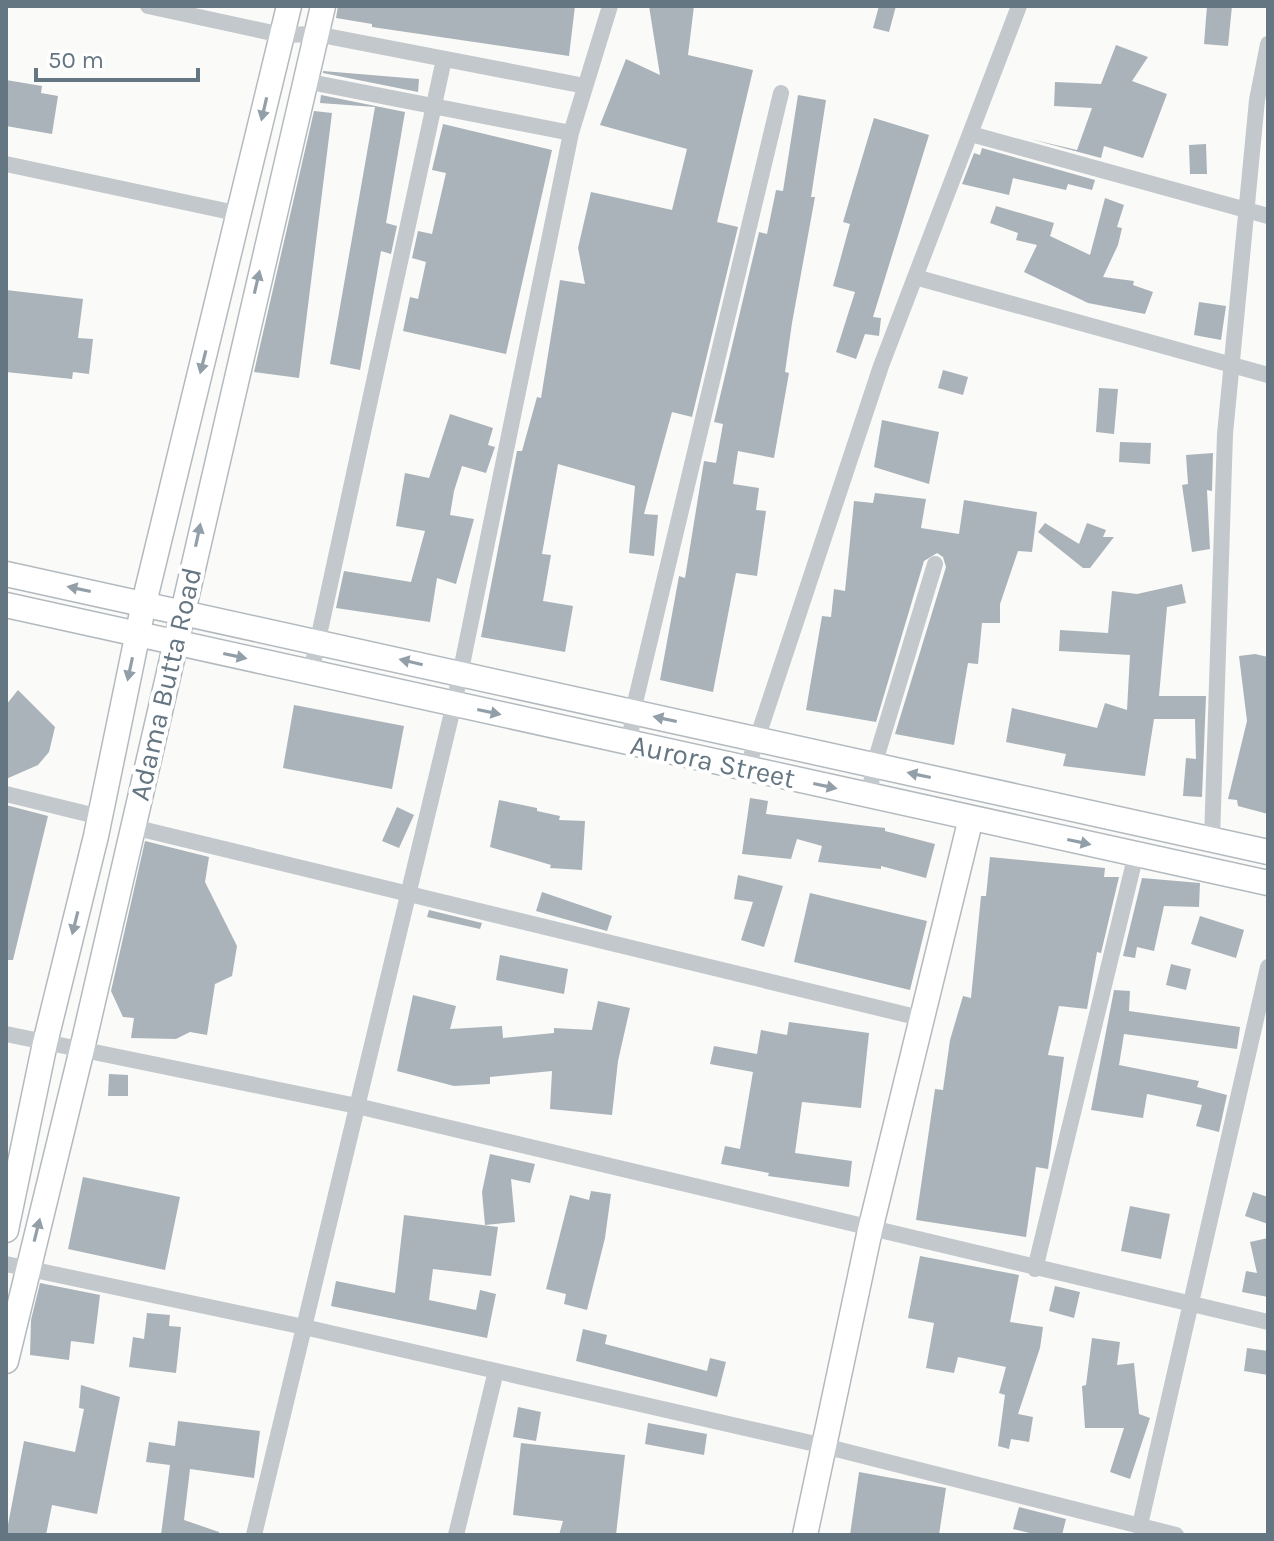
<svg xmlns="http://www.w3.org/2000/svg" width="1274" height="1541" font-family="Karla,sans-serif">
<style>
.building{fill:#aab3b9}
.lines{fill:none;stroke-linecap:round;stroke-linejoin:round}
.secondary-casing{stroke:#b3babf;stroke-width:27}
.street{stroke:#c3c8cc;stroke-width:16}
.secondary{stroke:#fff;stroke-width:24}
.oneway{fill:#939fa8}
.labels{text-anchor:middle;stroke-width:8;stroke-linejoin:round;paint-order:stroke}
.street-label{font-size:28px;fill:#657683;stroke:#fff}
</style>
<rect width="100%" height="100%" fill="#fafaf8"/>
<!-- building -->
<path class="building" d="M338,6H575L569,56L372,27V24L336,18Z
M649,6H694L688,55L753,70L717,222L738,227L692,417L672,412L644,514L658,515L654,556L629,553L635,486L558,464L542,554L551,555L543,601L573,606L565,652L481,637L517,451H522L537,397L541,398L560,280L585,284L578,248L591,192L672,210L687,149L600,125L626,59L660,75Z
M879,6H896L889,32L873,28Z
M1207,6H1232L1228,46L1204,44Z
M1116,45L1148,57L1132,81L1167,94L1143,158L1104,146L1101,158L1030,139L1077,150L1092,108L1054,106L1055,82L1101,84Z
M323,71L419,79L418,92L323,73Z
M6,80L42,86L41,93L58,96L52,134L6,126Z
M321,95L405,112L386,223L397,226L391,254L381,251L360,370L330,364L375,107L320,103Z
M798,95L826,100L811,197H815L792,323L785,372L789,373L774,458L738,451L733,484L759,488L756,510L766,511L757,576L736,573L713,692L660,680L679,576L685,578L704,461L716,463L723,424L714,422L759,232L767,234L776,190L783,191Z
M314,111L332,113L299,378L254,372Z
M874,118L929,135L873,317L881,318L879,336L865,334L856,359L836,352L855,292L833,286L850,224L843,222Z
M443,124L552,150L506,354L403,331L410,297L418,299L426,262L412,258L418,231L432,234L446,173L432,170Z
M1206,144L1207,174H1190L1189,145Z
M982,148L1095,180L1092,190L1068,184L1066,190L1013,178L1009,195L962,184L974,153L980,155Z
M1105,198L1124,205L1117,227L1122,228L1118,245L1103,277L1134,281L1133,285L1153,292L1145,314L1088,303L1024,272L1037,245L1016,240L1018,233L990,223L996,206L1054,223L1050,236L1090,255Z
M6,290L83,299L78,338L93,339L89,374L73,372L72,379L6,372Z
M1199,302L1226,306L1221,340L1194,335Z
M943,370L968,377L963,395L938,388Z
M1099,388L1118,389L1114,434L1096,432Z
M450,414L493,428L488,445L495,447L486,473L462,466L454,491L450,515L474,519L456,584L437,578L430,622L336,608L344,571L411,582L425,531L396,526L405,473L429,478Z
M882,420L939,432L929,484L874,467Z
M1120,442L1151,443L1150,464L1119,462Z
M1213,453L1212,491L1207,490L1210,549L1192,552L1182,485L1188,484L1186,455Z
M875,493L926,499L921,528L959,534L964,500L1037,512L1032,552L1018,551L1000,604V623H982L978,664L968,663L954,745L895,734L946,567L943,557L937,553L924,561L876,722L806,710L822,616L831,617L834,589L845,591L854,501L873,503Z
M1045,523L1079,544L1087,523L1106,530L1103,537H1114L1090,568H1083L1038,532Z
M1182,584L1186,603L1167,607L1159,696H1206L1202,797L1183,796L1186,758L1196,759L1195,719H1154L1145,776L1063,766L1066,754L1006,742L1012,708L1097,728L1105,703L1127,710L1130,655L1059,651L1060,630L1108,633L1112,591L1137,594Z
M1255,654L1268,657V814L1238,806L1237,800L1228,799L1247,721L1239,656Z
M18,690L55,727L49,752L38,765L6,779V705Z
M294,705L404,726L392,789L283,768Z
M750,798L768,801L766,814L885,828V831L935,844L926,878L881,866V869L818,862L822,846L797,839L791,859L742,854Z
M499,800L537,808V811L560,816L559,820L585,821L582,870L550,868L551,865L490,847Z
M6,805L48,816L13,960H6Z
M397,807L414,815L399,848L382,841Z
M145,841L209,857L205,882L237,946L232,976L215,984L207,1035L190,1032L176,1039L131,1038L134,1018L123,1017L111,991Z
M990,857L1105,868L1104,877H1119L1101,953L1097,952L1087,1009L1059,1006L1048,1055L1064,1057L1048,1169L1036,1167L1026,1237L916,1220L935,1089L943,1090L950,1040L963,996L971,998L981,896H986Z
M738,875L783,886L764,947L741,940L753,902L734,899Z
M1142,878L1200,883L1199,907L1164,906L1154,951L1137,947L1135,958L1123,956Z
M542,892L612,916L607,931L536,911Z
M810,893L927,921L910,990L794,962Z
M429,910L482,923L480,929L427,917Z
M1200,916L1244,930L1236,958L1191,944Z
M500,955L568,969L564,994L496,980Z
M1171,964L1191,969L1186,990L1166,985Z
M1114,990L1130,991L1129,1011L1240,1027L1237,1049L1124,1034L1119,1065L1199,1081L1197,1087L1227,1095L1219,1132L1196,1126L1202,1105L1147,1094L1143,1118L1091,1110Z
M413,995L456,1006L450,1029L502,1026L503,1038L554,1033V1028L592,1030L598,1001L630,1008L618,1061L612,1115L550,1109L552,1071L490,1077V1084L454,1086L397,1071Z
M789,1022L869,1033L861,1108L802,1102L795,1153L852,1161L849,1187L768,1176L769,1173L721,1164L725,1146L740,1149L753,1072L710,1064L714,1046L757,1054L761,1030L787,1035Z
M109,1074L128,1075V1096H108Z
M490,1154L535,1164L530,1183L511,1179L515,1222L485,1225L482,1192Z
M83,1177L180,1197L165,1270L68,1249Z
M591,1191L611,1194L605,1238L587,1310L564,1304L566,1294L546,1289L570,1195L589,1200Z
M1253,1192L1268,1197V1224L1245,1216Z
M1130,1206L1170,1214L1161,1259L1121,1251Z
M404,1215L498,1227L491,1276L433,1269L429,1300L476,1310L480,1290L496,1294L487,1338L331,1306L336,1281L395,1293Z
M1268,1238V1297L1242,1292L1246,1271L1257,1273L1250,1242Z
M920,1256L1019,1275L1010,1322L1043,1327L1040,1348L1018,1414L1033,1417L1029,1442L1011,1439L1009,1449L998,1446L1005,1395L999,1393L1006,1367L958,1357L954,1373L926,1368L934,1323L908,1318Z
M40,1283L100,1295L94,1344L71,1341L69,1360L30,1355L31,1320Z
M1055,1286L1080,1292L1074,1318L1049,1311Z
M147,1313L170,1315L169,1326L181,1327L176,1373L129,1367L133,1337L144,1339Z
M583,1329L607,1335L605,1344L707,1371L710,1358L726,1362L717,1397L576,1361Z
M1092,1338L1120,1342L1117,1365L1134,1363L1139,1414L1150,1418L1130,1479L1110,1472L1124,1428H1085L1082,1386L1086,1385Z
M1247,1348L1268,1351V1375L1244,1371Z
M81,1385L120,1397L97,1514L52,1505L46,1535H6L24,1441L75,1452L84,1409L79,1408Z
M518,1407L541,1412L536,1441L513,1437Z
M178,1421L260,1431L254,1478L190,1469L184,1520L219,1532V1535H161L170,1465L146,1462L149,1442L175,1446Z
M648,1423L707,1434L704,1455L645,1444Z
M521,1443L625,1455L616,1535H559L563,1521L513,1515Z
M859,1472L946,1488L939,1535H850Z
M1019,1507L1066,1519L1062,1535H1038L1013,1529Z"/>
<g class="lines">
<defs>
<path id="secondary" d="M6,574L1268,852
M6,605L1268,883
M6,1230L45,1043L96,836L144,603L289,6
M6,1361L82,1049L323,6
M805,1535L870,1230L971,818"/>
</defs>
<!-- secondary casing -->
<use href="#secondary" class="secondary-casing"/>
<!-- street -->
<path class="street" d="M148,6L282,35L316,34L585,86
M305,81L571,133
M971,134L1268,216
M6,164L240,214
M915,277L1268,375
M311,672L444,59
M630,743L633,711L781,93
M747,769L881,366L1019,6
M6,794L100,817
M869,795L874,765L935,564
M133,827L920,1018
M1212,839L1225,434L1257,100L1268,44
M6,1034L357,1106L1268,1322
M6,1264L304,1327L824,1446L1176,1535
M1035,1269L1136,854
M1140,1525L1268,967
M254,1535L454,704L571,133L610,6
M456,1535L496,1371"/>
<!-- secondary -->
<use href="#secondary" class="secondary"/>
</g>
<!-- one-way arrows -->
<defs><path id="oneway-solid" d="M-6-.8H1V-3.2L6.5 0L1 3.2V.8H-6Z" transform="scale(2)"/></defs>
<g class="oneway">
<use href="#oneway-solid" transform="translate(264 109) rotate(103)"/>
<use href="#oneway-solid" transform="translate(257 282) rotate(-77)"/>
<use href="#oneway-solid" transform="translate(203 362) rotate(104)"/>
<use href="#oneway-solid" transform="translate(198 535) rotate(-78)"/>
<use href="#oneway-solid" transform="translate(79 589) rotate(-168)"/>
<use href="#oneway-solid" transform="translate(235 656) rotate(12)"/>
<use href="#oneway-solid" transform="translate(411 662) rotate(-167)"/>
<use href="#oneway-solid" transform="translate(130 669) rotate(102)"/>
<use href="#oneway-solid" transform="translate(489 712) rotate(12)"/>
<use href="#oneway-solid" transform="translate(665 719) rotate(-168)"/>
<use href="#oneway-solid" transform="translate(919 775) rotate(-168)"/>
<use href="#oneway-solid" transform="translate(825 786) rotate(12)"/>
<use href="#oneway-solid" transform="translate(1079 842) rotate(12)"/>
<use href="#oneway-solid" transform="translate(75 923) rotate(104)"/>
<use href="#oneway-solid" transform="translate(37 1230) rotate(-76)"/>
</g>
<g class="labels">
<!-- street labels -->
<g class="street-label">
<text transform="translate(165 684) rotate(-77)" y="10">Adama Butta Road</text>
<text transform="translate(713 761) rotate(12)" y="10">Aurora Street</text>
</g>
</g>
<!-- border -->
<rect width="1274" height="1541" fill="none" stroke="#657683" stroke-width="16"/>
<!-- scale -->
<path d="M36 68v12h162v-12" fill="none" stroke="#657683" stroke-width="4"/>
<text x="48" y="68" font-size="24" fill="#657683" stroke="#ffffff" stroke-width="6" paint-order="stroke">50 m</text>
</svg>
